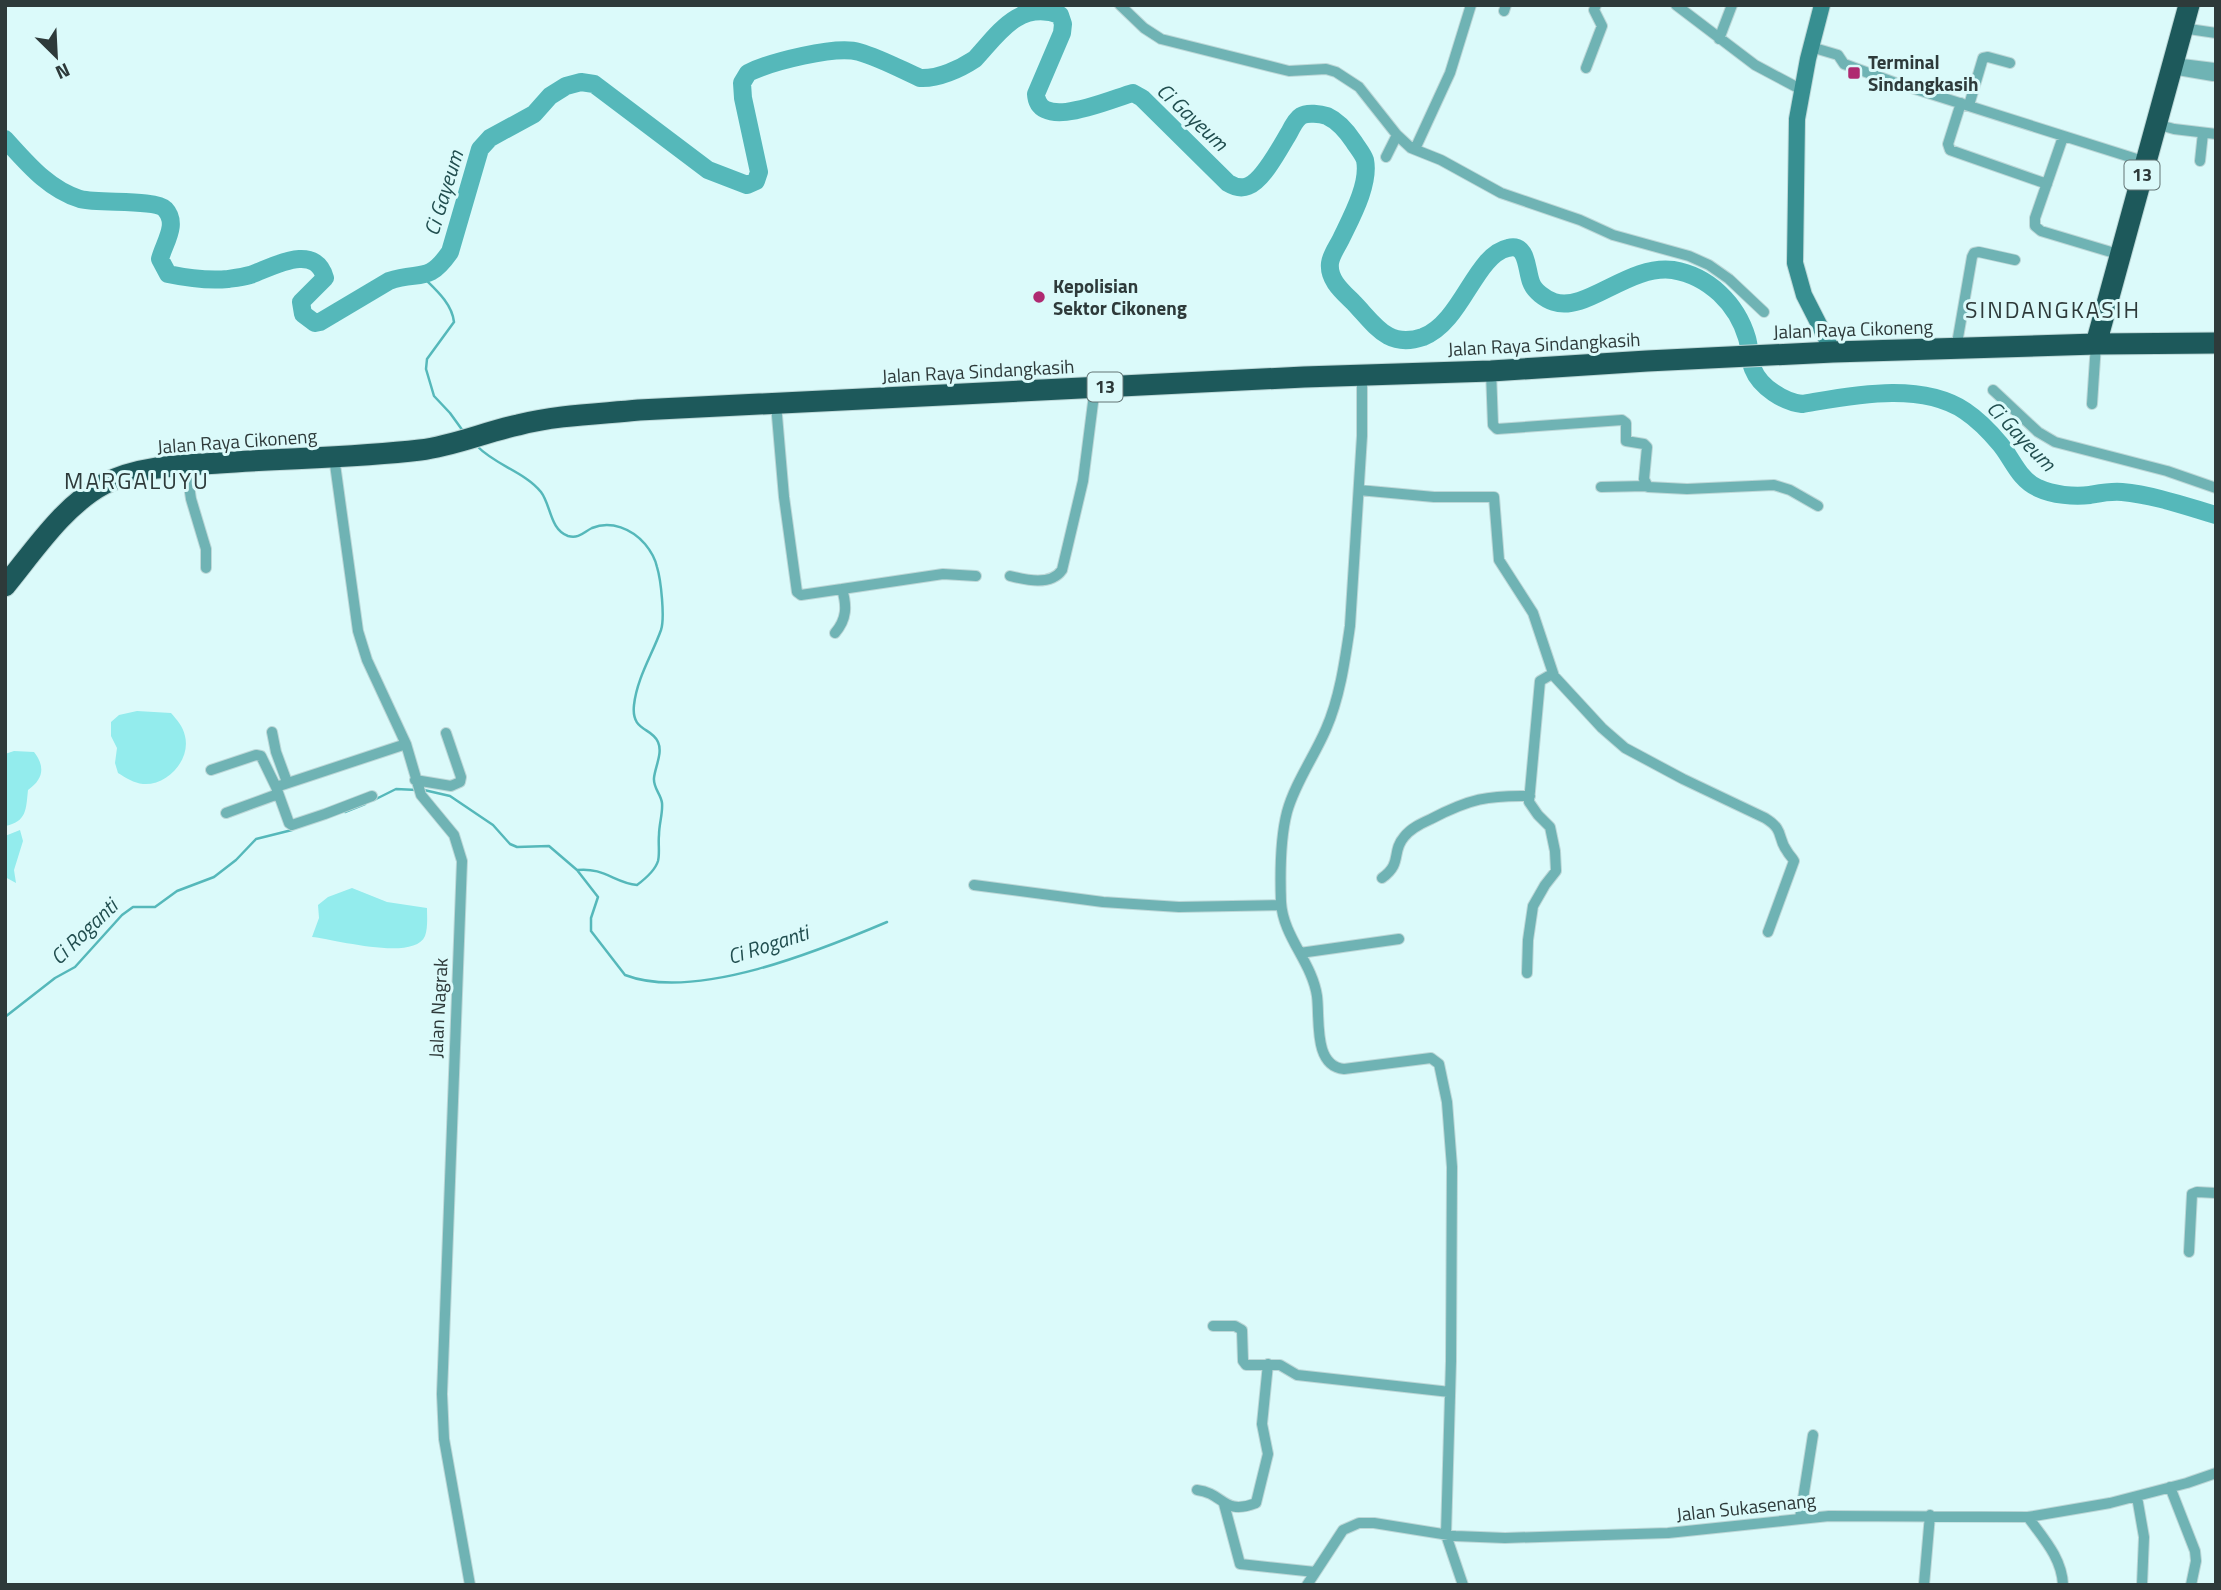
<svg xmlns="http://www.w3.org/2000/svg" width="2221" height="1590" font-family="'Titillium Web',sans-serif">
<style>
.green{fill:#93eced}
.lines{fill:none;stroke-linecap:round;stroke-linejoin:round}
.stream{stroke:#55b8ba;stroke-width:2.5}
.river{stroke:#55b8ba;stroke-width:18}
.street-casing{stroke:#bcd7d7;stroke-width:12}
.secondary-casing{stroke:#bcd7d7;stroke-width:18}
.highway-casing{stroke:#bcd7d7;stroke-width:23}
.street{stroke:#6fb3b4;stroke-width:10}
.secondary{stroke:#378f91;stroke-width:16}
.highway{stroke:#1d595b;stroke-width:21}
.poi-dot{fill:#af2a71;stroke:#dbfafa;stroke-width:2.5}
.labels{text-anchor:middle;stroke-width:6;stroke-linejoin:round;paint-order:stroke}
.shield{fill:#dbfafa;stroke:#627474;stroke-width:2}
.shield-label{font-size:18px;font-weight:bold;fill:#2e3a3a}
.poi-label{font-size:19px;font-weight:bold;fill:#2e3a3a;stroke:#dbfafa;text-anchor:start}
.street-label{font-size:19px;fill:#2e3a3a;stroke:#dbfafa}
.water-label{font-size:21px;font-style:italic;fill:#214e4f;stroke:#dbfafa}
.quarter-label{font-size:23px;letter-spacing:2px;fill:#2e3a3a;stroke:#dbfafa}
</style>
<rect width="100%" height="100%" fill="#dbfafa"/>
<!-- green -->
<path class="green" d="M137,711L171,713C177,720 183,726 185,736C191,760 167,786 143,784C134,783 126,778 118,773L115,763L117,748L111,736V722L119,715Z
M14,751L34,752C45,766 44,779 28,790C26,809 27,822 5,826V754Z
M20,830L23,841L14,870L16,883L5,877V836Z
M352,888L387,902L427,908C427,916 428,928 425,936C414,962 334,939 312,937L319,918L318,905L328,897Z"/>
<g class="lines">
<!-- stream -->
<path class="stream" d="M422,276C435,289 452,303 454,322L427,359L426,369L434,396L450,413L463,431
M477,446C495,465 525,472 541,492C551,505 550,530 568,536C579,539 584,532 592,528C611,520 632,529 645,544C650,550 655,558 657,567C661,580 665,618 661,630C652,655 637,678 634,705C631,732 652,727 658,742C663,753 655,767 654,778C653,788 661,794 662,803C663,813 659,824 659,835C658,843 660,853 658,861C655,871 645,879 637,885C615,883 604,867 577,870
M424,790L450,796L493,825L510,844L517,847L549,846L577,870L598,897L591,918V931L625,975C695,1002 821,950 887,922
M374,800L396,789L417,790
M345,812L365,804
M5,1017L55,978L75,967L122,915L133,907H155L177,891L214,877L236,860L256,839L292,830"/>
<!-- river -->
<path class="river" d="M5,139C27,163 48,189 80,199C99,204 155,199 165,209C179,224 164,243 160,259L168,274C187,278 208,281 228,279C235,278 243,277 250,275C271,268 315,241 325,278L301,302L303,314L315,323L320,322L389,281C420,270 427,285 450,252L480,149L490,138L534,114L550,96L566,86L581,82L594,84L708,170L747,185L756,181L759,172L743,98L742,83L748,73C770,62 836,45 859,52C880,58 900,69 920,78C938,79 960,69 975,59C999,33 1019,0 1060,15L1063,24L1062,33L1036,94C1038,133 1113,98 1133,93L1142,98L1228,183C1233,186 1241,189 1248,186C1263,181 1281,146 1289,133C1292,127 1296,119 1301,116C1307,112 1321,114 1327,116C1338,121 1348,133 1354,142C1357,147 1363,154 1365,160C1370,184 1351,218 1341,239C1337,247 1331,255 1330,263C1328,280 1343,292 1354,303C1375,325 1388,349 1423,337C1462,322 1475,255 1508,248C1528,243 1526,269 1531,282C1534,291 1545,299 1554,302C1586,313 1629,264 1673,270C1709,276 1737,304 1747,338C1750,348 1749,359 1753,369C1760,387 1784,402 1802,404C1851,396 1920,381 1965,411C1977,419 1990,432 2000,444C2012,458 2019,480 2038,488C2053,495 2074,497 2090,495C2101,493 2110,491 2122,492C2154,495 2185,506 2216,515"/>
<defs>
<path id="street" d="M1120,5L1144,28L1161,39L1289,71L1326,69L1336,72L1359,87L1397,135L1411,148L1441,160L1501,193L1580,220L1613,235L1689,256L1709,265L1729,279L1764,312
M1676,5L1755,65L1802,90
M1504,11L1506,5
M2182,28L2216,33
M1719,39L1732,5
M1811,47L1838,55L1844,64L1893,82L2146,162
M2174,63L2214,68L2216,70
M1586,68L1602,26L1594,10L1596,5
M2172,69L2213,76L2216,74
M1961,103L1948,144L1950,150L2047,184
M1969,105L1983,58L1988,57L2010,63
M2156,124L2174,129L2216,134
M2063,137L2035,218V226L2041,231L2121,255
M1415,149L1450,73L1471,5
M1386,157L1397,135
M2200,161L2203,133
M1956,349L1972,257L1974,253L1979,252L2015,260
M1491,371L1493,425L1497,429L1622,420L1626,423V441L1644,444L1647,447L1644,479L1648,487L1687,489L1774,485L1790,490L1818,506
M1362,376V436L1350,626C1345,660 1340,697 1326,729C1314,757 1295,783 1287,812C1280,839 1280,874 1281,902C1283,937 1312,962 1317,996C1320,1019 1313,1066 1344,1069L1431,1058L1439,1064L1447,1102L1452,1167L1451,1361L1446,1535L1463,1585
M1993,390L2038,432L2055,442L2167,471L2216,488
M776,404L784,497L797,592L801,595L842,589C847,606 847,619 835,633
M2092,404L2096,344
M334,457L358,631L367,660L406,744L421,795L454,835L462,861L442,1394L444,1439L470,1585
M186,465L191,499L206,549V568
M1601,487L1646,486
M1359,490L1434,497H1494L1499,560L1533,613L1554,676L1602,728L1625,748L1683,779L1765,818C1785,830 1777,838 1787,851C1789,855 1792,857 1794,861L1768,932
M1010,576C1026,580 1051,586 1062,570L1083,481L1095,387
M842,589L943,574L976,576
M272,732L276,752L287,782
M211,770L256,755L261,756L276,787L289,823L292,825L325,814L372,796
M415,780L451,786L460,782L461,777L446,733
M276,787L406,744
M226,813L278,794
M1382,878C1403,863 1391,852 1404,837C1411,828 1422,823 1431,819C1469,799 1488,795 1530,796
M974,885L1103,902L1179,907L1281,905
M1300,953L1399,939
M1527,973L1528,940L1533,906L1545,885L1556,871L1555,851L1550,827L1538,815L1529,802L1540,681L1552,674
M2189,1252L2192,1194L2197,1192L2216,1193
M1213,1326H1235L1242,1330L1243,1361L1246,1365H1280L1297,1375L1450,1392
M2170,1487L2195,1551L2196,1561L2191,1585
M1197,1490C1224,1493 1223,1516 1256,1503L1268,1454L1262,1424L1268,1364
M2137,1497L2144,1537L2142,1585
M1224,1504L1240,1564L1315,1572
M2028,1517C2043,1538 2062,1558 2063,1585
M1800,1518L1813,1435
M1307,1585L1343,1530L1359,1523H1374L1455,1536L1505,1538L1668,1533L1829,1516L2028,1517L2110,1503L2187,1483L2216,1473
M1924,1585L1930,1515"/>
<path id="secondary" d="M1822,5L1808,59L1797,119L1795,263L1804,295L1833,352"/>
<path id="highway" d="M2096,344L2189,5
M5,586C33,552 64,505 104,484C138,466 182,465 219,463C286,458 353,458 420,450C454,446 485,432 518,425C557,415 599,414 639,410L1304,377L1491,371L1647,361L1833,352L2096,344L2216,343"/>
</defs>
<!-- street casing -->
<use href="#street" class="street-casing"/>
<!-- secondary casing -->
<use href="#secondary" class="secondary-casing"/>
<!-- highway casing -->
<use href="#highway" class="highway-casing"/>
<!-- street -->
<use href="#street" class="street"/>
<!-- secondary -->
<use href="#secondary" class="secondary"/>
<!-- highway -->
<use href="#highway" class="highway"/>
</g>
<!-- markers -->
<g class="poi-dot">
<rect x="1847" y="66" width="14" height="14" rx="3.5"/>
<circle cx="1039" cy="297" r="7"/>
</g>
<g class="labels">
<!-- shield labels -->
<g class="shield">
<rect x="2124.5" y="160.5" width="35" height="29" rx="5"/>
<rect x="1087.5" y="372.5" width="35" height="29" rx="5"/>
</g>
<g class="shield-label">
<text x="2142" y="181">13</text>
<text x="1105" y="393">13</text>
</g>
<!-- poi labels -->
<g class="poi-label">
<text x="1868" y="69">Terminal<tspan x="1868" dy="22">Sindangkasih</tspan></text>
<text x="1053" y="293">Kepolisian<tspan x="1053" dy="22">Sektor Cikoneng</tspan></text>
</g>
<!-- street labels -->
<g class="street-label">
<text transform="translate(1853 329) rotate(-2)" y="7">Jalan Raya Cikoneng</text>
<text transform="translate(1544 344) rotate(-3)" y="7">Jalan Raya Sindangkasih</text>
<text transform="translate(978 371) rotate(-3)" y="7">Jalan Raya Sindangkasih</text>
<text transform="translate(237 441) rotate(-4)" y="7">Jalan Raya Cikoneng</text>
<text transform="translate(438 1008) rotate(-87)" y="7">Jalan Nagrak</text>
<text transform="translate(1746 1507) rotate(-6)" y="7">Jalan Sukasenang</text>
</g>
<!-- water labels -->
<g class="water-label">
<text transform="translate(1192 117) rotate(43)" y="7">Ci Gayeum</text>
<text transform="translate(444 193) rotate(-73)" y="7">Ci Gayeum</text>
<text transform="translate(2021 436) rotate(46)" y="7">Ci Gayeum</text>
<text transform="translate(84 932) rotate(-44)" y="7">Ci Roganti</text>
<text transform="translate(768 945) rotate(-18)" y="7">Ci Roganti</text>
</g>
<!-- quarter labels -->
<g class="quarter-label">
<text x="2053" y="318">SINDANGKASIH</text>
<text x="137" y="489">MARGALUYU</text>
</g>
</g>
<!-- border -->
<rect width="2221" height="1590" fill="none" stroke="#2e3a3a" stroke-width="14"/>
<!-- north arrow -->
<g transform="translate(56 56) rotate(156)" stroke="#dbfafa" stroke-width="5" paint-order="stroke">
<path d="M0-5L12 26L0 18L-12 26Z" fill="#2e3a3a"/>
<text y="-10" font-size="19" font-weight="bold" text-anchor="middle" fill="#2e3a3a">N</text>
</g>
</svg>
